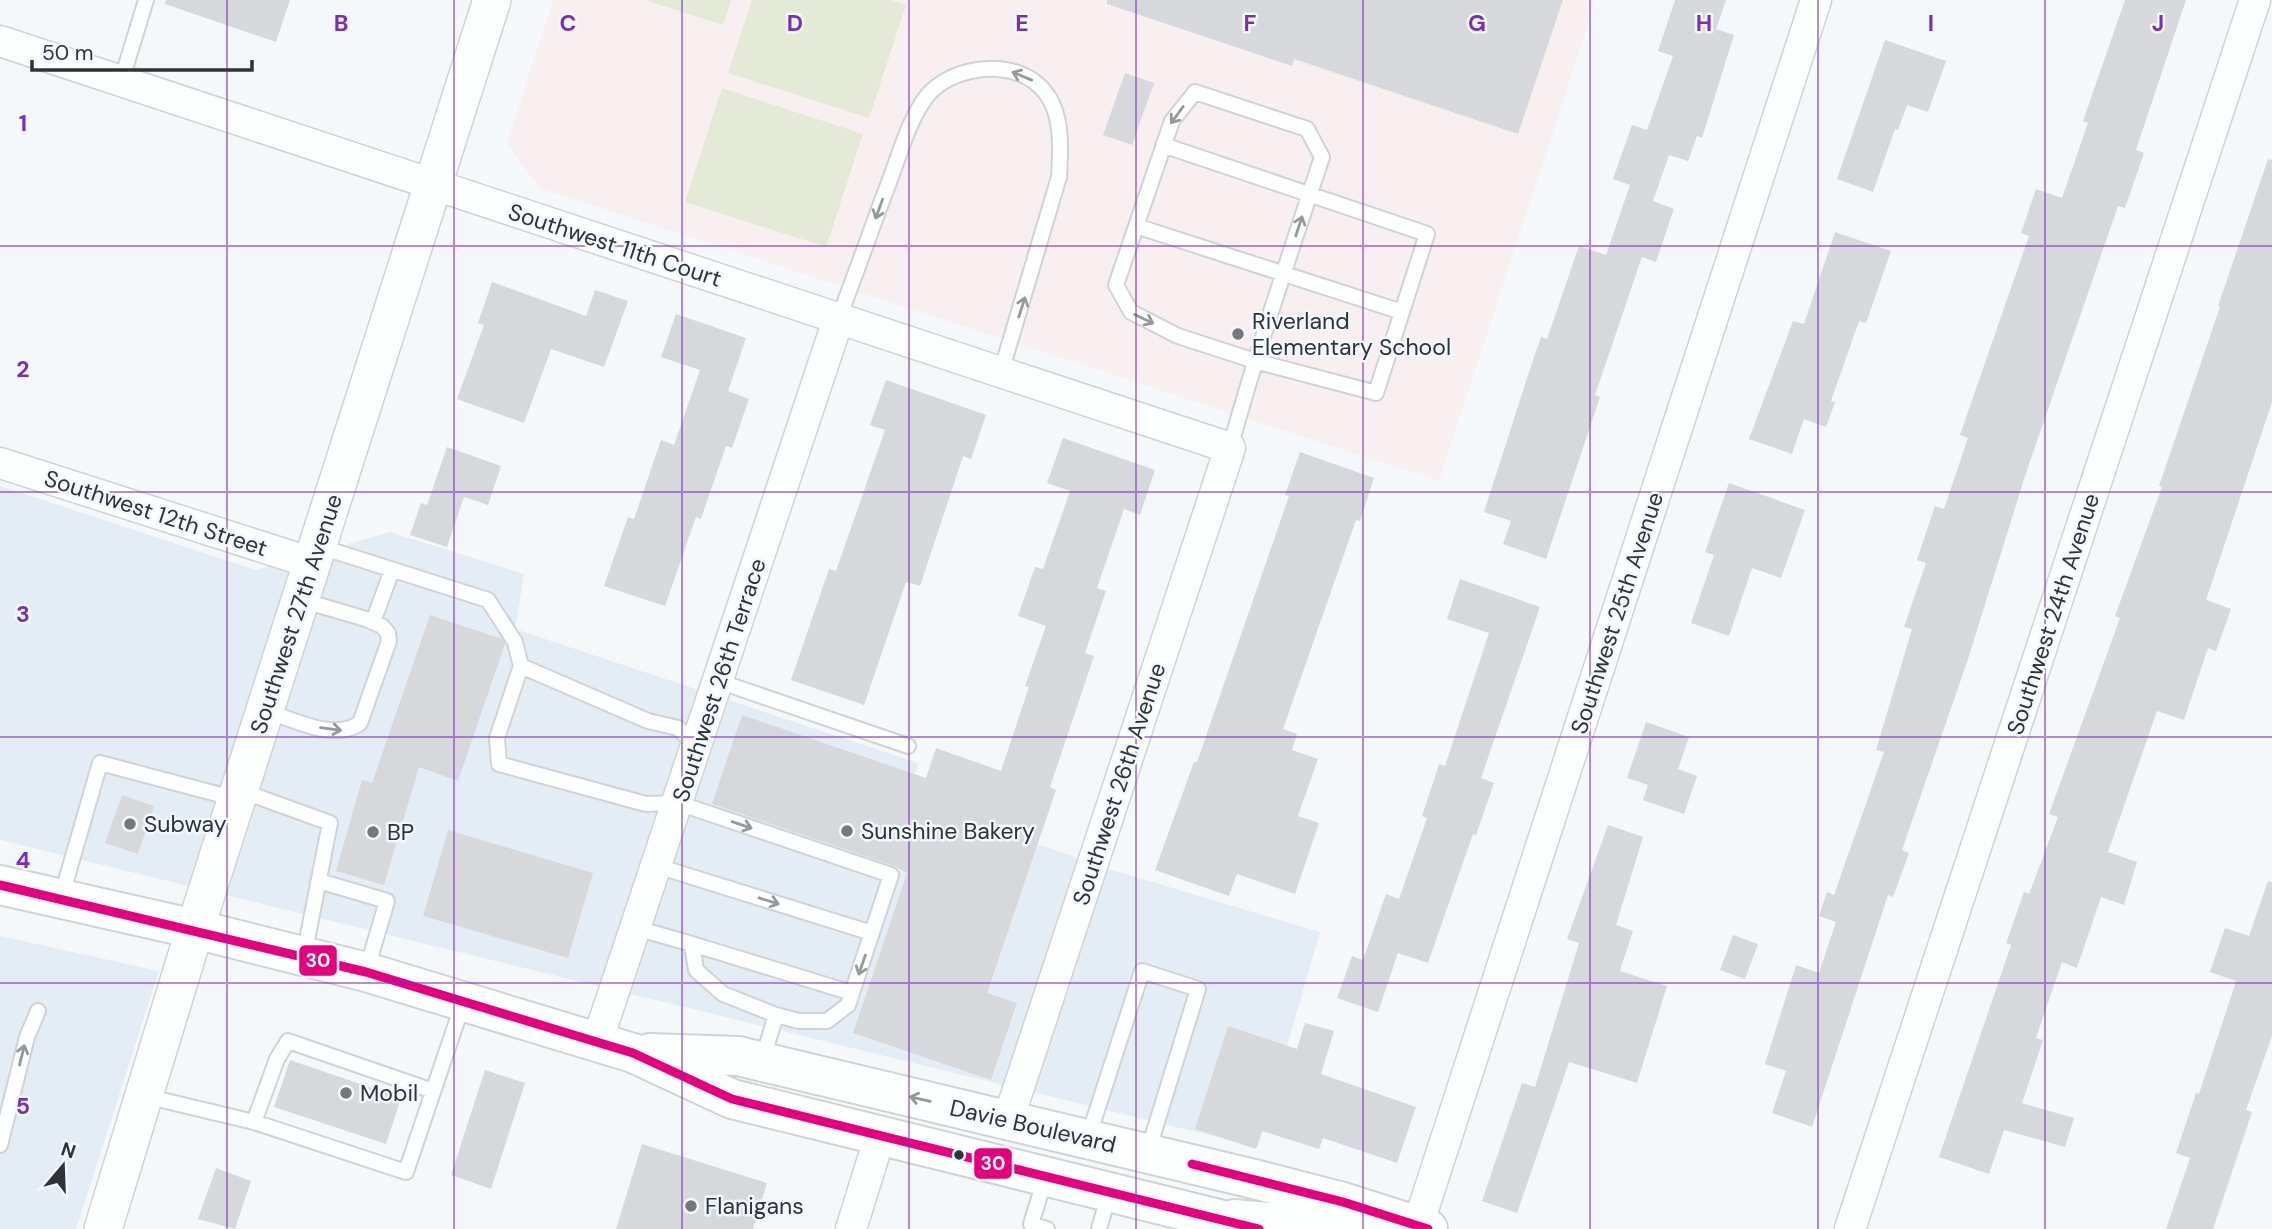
<svg xmlns="http://www.w3.org/2000/svg" width="2272" height="1229" font-family="'DM Sans',sans-serif">
<style>
.built{fill:#e4edf5}
.education{fill:#f9eff0}
.green{fill:#e4ead5}
.building{fill:#d7d8db}
.lines{fill:none;stroke-linecap:round;stroke-linejoin:round}
.service-casing{stroke:#d0d3d6;stroke-width:18}
.minor-casing{stroke:#d0d3d6;stroke-width:33}
.tertiary-casing{stroke:#d0d3d6;stroke-width:40}
.secondary-casing{stroke:#d0d3d6;stroke-width:42}
.service{stroke:#fdfefe;stroke-width:14}
.minor{stroke:#fdfefe;stroke-width:30}
.tertiary{stroke:#fdfefe;stroke-width:37}
.secondary{stroke:#fdfefe;stroke-width:38}
.bus-1-casing{stroke:#f1f8fe;stroke-width:14}
.bus-1{stroke:#e5007d;stroke-width:9}
.oneway{stroke:#96989a}
.grid{fill:none;stroke:#7b2cbf;stroke-width:2;stroke-opacity:0.55}
.poi-dot{fill:#75777a;stroke:#f1f8fe;stroke-width:2.5}
.bus-dot{fill:#303235;stroke:#f1f8fe;stroke-width:2.5}
.labels{text-anchor:middle;stroke-width:5;stroke-linejoin:round;paint-order:stroke}
.street-label{font-size:23px;fill:#303235;stroke:#f1f8fe}
.poi-label{font-size:23px;fill:#303235;stroke:#f1f8fe;text-anchor:start}
.grid-label{font-size:23px;text-anchor:middle;font-weight:bold;fill:#7b2cbf;stroke:#f1f8fe;stroke-width:5;stroke-linejoin:round;paint-order:stroke}
.line-badge{stroke:#f1f8fe;stroke-width:2.5}
.badge-label{font-size:19px;text-anchor:middle;font-weight:bold;fill:#fff}
</style>
<rect width="100%" height="100%" fill="#f4f8fb"/>
<!-- built -->
<path class="built" d="M0,486L256,570L390,532L524,574L515,629L918,763L908,799L1116,871L1320,932L1258,1147L0,840Z
M0,936L159,971L76,1229H0Z"/>
<!-- education -->
<path class="education" d="M553,0H1596L1439,481L539,188L507,143Z"/>
<!-- green -->
<path class="green" d="M645,0H731L723,25Z
M752,0H891L906,5L869,118L728,73Z
M722,88L863,134L826,247L685,202Z"/>
<!-- building -->
<path class="building" d="M166,0H290L276,42L165,4Z
M1107,0H1563L1518,134L1294,59L1292,66L1107,4Z
M1675,0H1726L1716,29L1734,35L1702,138L1697,136L1688,161L1669,155L1653,201L1674,209L1656,262L1642,257L1595,395L1600,397L1546,559L1503,544L1511,521L1484,512L1529,372L1541,337L1547,339L1579,246L1606,255L1630,185L1613,179L1632,125L1647,130L1673,56L1658,51Z
M2125,0H2186L2136,150L2144,153L2125,208L2118,206L2025,476L1968,659L1902,850L1909,853L1893,897L1888,895L1812,1127L1772,1113L1786,1071L1765,1064L1796,965L1819,973L1836,922L1819,916L1827,892L1834,895L1884,752L1876,750L1912,629L1904,627L1926,563L1917,560L1935,506L1944,509L1968,438L1960,435L2029,236L2021,233L2036,189L2062,198L2088,123L2083,121Z
M1885,40L1946,61L1928,112L1907,105L1898,130L1895,129L1873,192L1837,179Z
M1125,73L1154,83L1132,145L1103,135Z
M2268,159L2272,160V402L2206,600L2231,609L2216,651L2208,648L2184,720L2157,711L2108,852L2137,862L2124,905L2101,897L2077,968L2062,962L2036,1038L2043,1040L2022,1103L2074,1118L2065,1147L2004,1130L1989,1174L1939,1157L2011,945L2006,943L2024,892L2029,894L2058,817L2049,814L2120,618L2115,616L2162,487L2159,486L2220,307L2218,306Z
M1835,232L1891,251L1866,323L1859,321L1831,401L1835,402L1826,427L1804,419L1792,454L1749,439L1793,321L1804,324Z
M492,282L586,316L595,290L628,301L604,367L551,349L524,423L457,399L484,325L478,323Z
M676,314L746,338L728,391L749,399L732,448L726,446L701,519L696,517L665,606L604,586L628,517L634,519L661,440L674,445L700,370L661,357Z
M886,380L986,415L971,459L963,456L920,586L906,582L864,705L791,680L829,569L836,571L885,430L870,425Z
M1063,438L1155,470L1140,515L1124,509L1097,588L1106,591L1085,653L1094,656L1050,787L1056,790L987,993L1017,1003L991,1080L853,1033L907,873L894,866L712,804L742,715L926,778L936,748L1001,771L1029,687L1025,686L1046,626L1018,616L1035,567L1043,569L1070,491L1047,483Z
M447,447L501,466L488,505L464,497L447,547L410,535L421,503L427,505Z
M1300,452L1374,478L1360,521L1356,520L1283,729L1297,734L1292,750L1318,759L1298,816L1319,823L1295,894L1237,874L1229,896L1155,870L1194,762H1197L1289,496L1285,495Z
M1729,483L1805,510L1781,578L1752,568L1729,636L1691,623L1714,555L1705,552Z
M1460,579L1540,607L1481,778L1494,783L1476,835L1473,834L1428,963L1398,953L1378,1012L1337,998L1352,956L1363,960L1386,894L1399,899L1427,818L1422,816L1439,764L1445,766L1489,633L1447,619Z
M430,615L502,639L505,644L458,781L419,767L384,885L336,871L362,780L372,783Z
M1646,722L1689,737L1678,769L1697,776L1684,814L1643,800L1648,785L1627,778Z
M122,795L154,806L138,854L105,843Z
M1608,825L1643,837L1616,925L1633,931L1620,971L1667,986L1637,1083L1569,1062L1517,1213L1482,1201L1522,1083L1535,1087L1579,943L1567,939Z
M448,830L593,873L568,958L423,916Z
M2268,881L2272,882V1036L2246,1110L2252,1112L2213,1229H2166L2190,1158L2176,1153L2196,1093L2199,1094L2236,981L2210,972L2225,928L2249,936Z
M1733,935L1758,944L1745,979L1720,970Z
M1305,1023L1334,1031L1321,1074L1416,1107L1397,1163L1323,1138L1319,1149L1262,1131L1256,1149L1195,1129L1228,1026L1297,1049Z
M290,1060L401,1098L386,1144L274,1107Z
M485,1070L525,1083L491,1189L451,1175Z
M642,1144L767,1183L753,1229H616Z
M216,1168L251,1181L235,1229L198,1219Z"/>
<g class="lines">
<defs>
<path id="service" d="M121,82L146,0
M1163,145L1427,234L1376,393L1255,361L1178,336L1131,312L1116,285L1172,121L1195,92L1307,129L1322,157C1290,254 1257,350 1230,448
M1136,226L1402,312
M839,317C857,271 873,224 891,177C900,152 908,125 922,103C942,70 995,60 1027,77C1064,97 1061,140 1059,177L1001,372
M318,546L488,600L515,642L521,666
M373,622L392,570
M718,681L908,746
M266,711C293,719 334,742 360,723L389,641L388,633L382,626L366,619L301,600
M242,791L330,823L304,955
M657,866L872,933
M319,881L387,901L366,972
M61,898L100,763L236,799
M636,928L692,944L696,970L723,994L776,1015L799,1021H827L848,1005L891,875L678,803L646,804L499,764L497,738L521,666L648,721L678,728L698,748
M692,944L852,993
M762,1061L776,1015
M145,1096L254,1122L277,1059L288,1041L433,1091
M254,1122L406,1172L463,1003
M1088,1138L1142,971L1198,989L1148,1151
M0,1145L27,1037L38,1011
M1045,1179L1031,1224L1047,1229
M1099,1229L1109,1194"/>
<path id="minor" d="M0,41L1230,448L1008,1120
M0,463L312,563
M597,1042L839,317
M1418,1225L1816,0
M851,1229L880,1136
M1850,1229L2255,0"/>
<path id="tertiary" d="M103,1229L195,929L492,0"/>
<path id="secondary" d="M0,885L195,929L366,972L633,1053L732,1099L1259,1229
M650,1053L738,1056L1254,1179L1343,1202L1428,1229
M1234,1219L1326,1227L1387,1226"/>
</defs>
<!-- service casing -->
<use href="#service" class="service-casing"/>
<!-- minor casing -->
<use href="#minor" class="minor-casing"/>
<!-- tertiary casing -->
<use href="#tertiary" class="tertiary-casing"/>
<!-- secondary casing -->
<use href="#secondary" class="secondary-casing"/>
<!-- service -->
<use href="#service" class="service"/>
<!-- minor -->
<use href="#minor" class="minor"/>
<!-- tertiary -->
<use href="#tertiary" class="tertiary"/>
<!-- secondary -->
<use href="#secondary" class="secondary"/>
<defs>
<path id="bus-1" d="M0,885L366,972L633,1053L732,1099L1259,1229
M1192,1164L1343,1202L1428,1229"/>
</defs>
<!-- bus-1 casing -->
<use href="#bus-1" class="bus-1-casing"/>
<!-- bus-1 -->
<use href="#bus-1" class="bus-1"/>
</g>
<!-- one-way arrows -->
<defs><path id="oneway-shaft" d="M-6 0H5M1.5-3L5.5 0L1.5 3" fill="none" stroke-width="1.6" stroke-linecap="round" stroke-linejoin="round" transform="scale(1.75)"/></defs>
<g class="oneway">
<use href="#oneway-shaft" transform="translate(1022 76) rotate(-157)"/>
<use href="#oneway-shaft" transform="translate(1177 115) rotate(126)"/>
<use href="#oneway-shaft" transform="translate(879 209) rotate(110)"/>
<use href="#oneway-shaft" transform="translate(1299 226) rotate(-72)"/>
<use href="#oneway-shaft" transform="translate(1022 307) rotate(-72)"/>
<use href="#oneway-shaft" transform="translate(1144 319) rotate(26)"/>
<use href="#oneway-shaft" transform="translate(331 729) rotate(7)"/>
<use href="#oneway-shaft" transform="translate(742 825) rotate(19)"/>
<use href="#oneway-shaft" transform="translate(769 901) rotate(17)"/>
<use href="#oneway-shaft" transform="translate(862 965) rotate(109)"/>
<use href="#oneway-shaft" transform="translate(22 1055) rotate(-76)"/>
<use href="#oneway-shaft" transform="translate(920 1099) rotate(-167)"/>
</g>
<!-- grid -->
<path class="grid" d="M227,0V1229M454,0V1229M682,0V1229M909,0V1229M1136,0V1229M1363,0V1229M1590,0V1229M1818,0V1229M2045,0V1229M0,246H2272M0,492H2272M0,737H2272M0,983H2272"/>
<!-- markers -->
<g class="poi-dot">
<circle cx="1238" cy="334" r="7"/>
<circle cx="130" cy="824" r="7"/>
<circle cx="847" cy="831" r="7"/>
<circle cx="373" cy="832" r="7"/>
<circle cx="346" cy="1093" r="7"/>
<circle cx="691" cy="1206" r="7"/>
</g>
<circle class="bus-dot" cx="959" cy="1155" r="6"/>
<g class="labels">
<!-- street labels -->
<g class="street-label">
<text transform="translate(615 245) rotate(18)" y="8">Southwest 11th Court</text>
<text transform="translate(156 513) rotate(18)" y="8">Southwest 12th Street</text>
<text transform="translate(1617 613) rotate(-72)" y="8">Southwest 25th Avenue</text>
<text transform="translate(296 614) rotate(-72)" y="8">Southwest 27th Avenue</text>
<text transform="translate(2053 614) rotate(-72)" y="8">Southwest 24th Avenue</text>
<text transform="translate(719 680) rotate(-72)" y="8">Southwest 26th Terrace</text>
<text transform="translate(1119 784) rotate(-72)" y="8">Southwest 26th Avenue</text>
<text transform="translate(1033 1126) rotate(13)" y="8">Davie Boulevard</text>
</g>
<!-- poi labels -->
<g class="poi-label">
<text x="1252" y="329">Riverland<tspan x="1252" dy="26">Elementary School</tspan></text>
<text x="144" y="832">Subway</text>
<text x="861" y="839">Sunshine Bakery</text>
<text x="387" y="840">BP</text>
<text x="360" y="1101">Mobil</text>
<text x="705" y="1214">Flanigans</text>
</g>
</g>
<g class="grid-label">
<text x="341" y="31">B</text>
<text x="568" y="31">C</text>
<text x="795" y="31">D</text>
<text x="1022" y="31">E</text>
<text x="1250" y="31">F</text>
<text x="1477" y="31">G</text>
<text x="1704" y="31">H</text>
<text x="1931" y="31">I</text>
<text x="2158" y="31">J</text>
<text x="23" y="131">1</text>
<text x="23" y="377">2</text>
<text x="23" y="622">3</text>
<text x="23" y="868">4</text>
<text x="23" y="1114">5</text>
</g>
<g class="line-badge">
<rect x="298" y="944" width="40" height="33" rx="7" fill="#e5007d"/>
<rect x="973" y="1147" width="40" height="33" rx="7" fill="#e5007d"/>
</g>
<g class="badge-label">
<text x="318" y="967">30</text>
<text x="993" y="1170">30</text>
</g>
<!-- north arrow -->
<g transform="translate(63 1166) rotate(19)" stroke="#f1f8fe" stroke-width="5" paint-order="stroke">
<path d="M0-5L12 26L0 18L-12 26Z" fill="#303235"/>
<text y="-10" font-size="19" font-weight="bold" text-anchor="middle" fill="#303235">N</text>
</g>
<!-- scale -->
<path d="M32 60v10h220v-10" fill="none" stroke="#303235" stroke-width="3.5"/>
<text x="42" y="60" font-size="21" fill="#303235" stroke="#f1f8fe" stroke-width="5" paint-order="stroke">50 m</text>
</svg>
